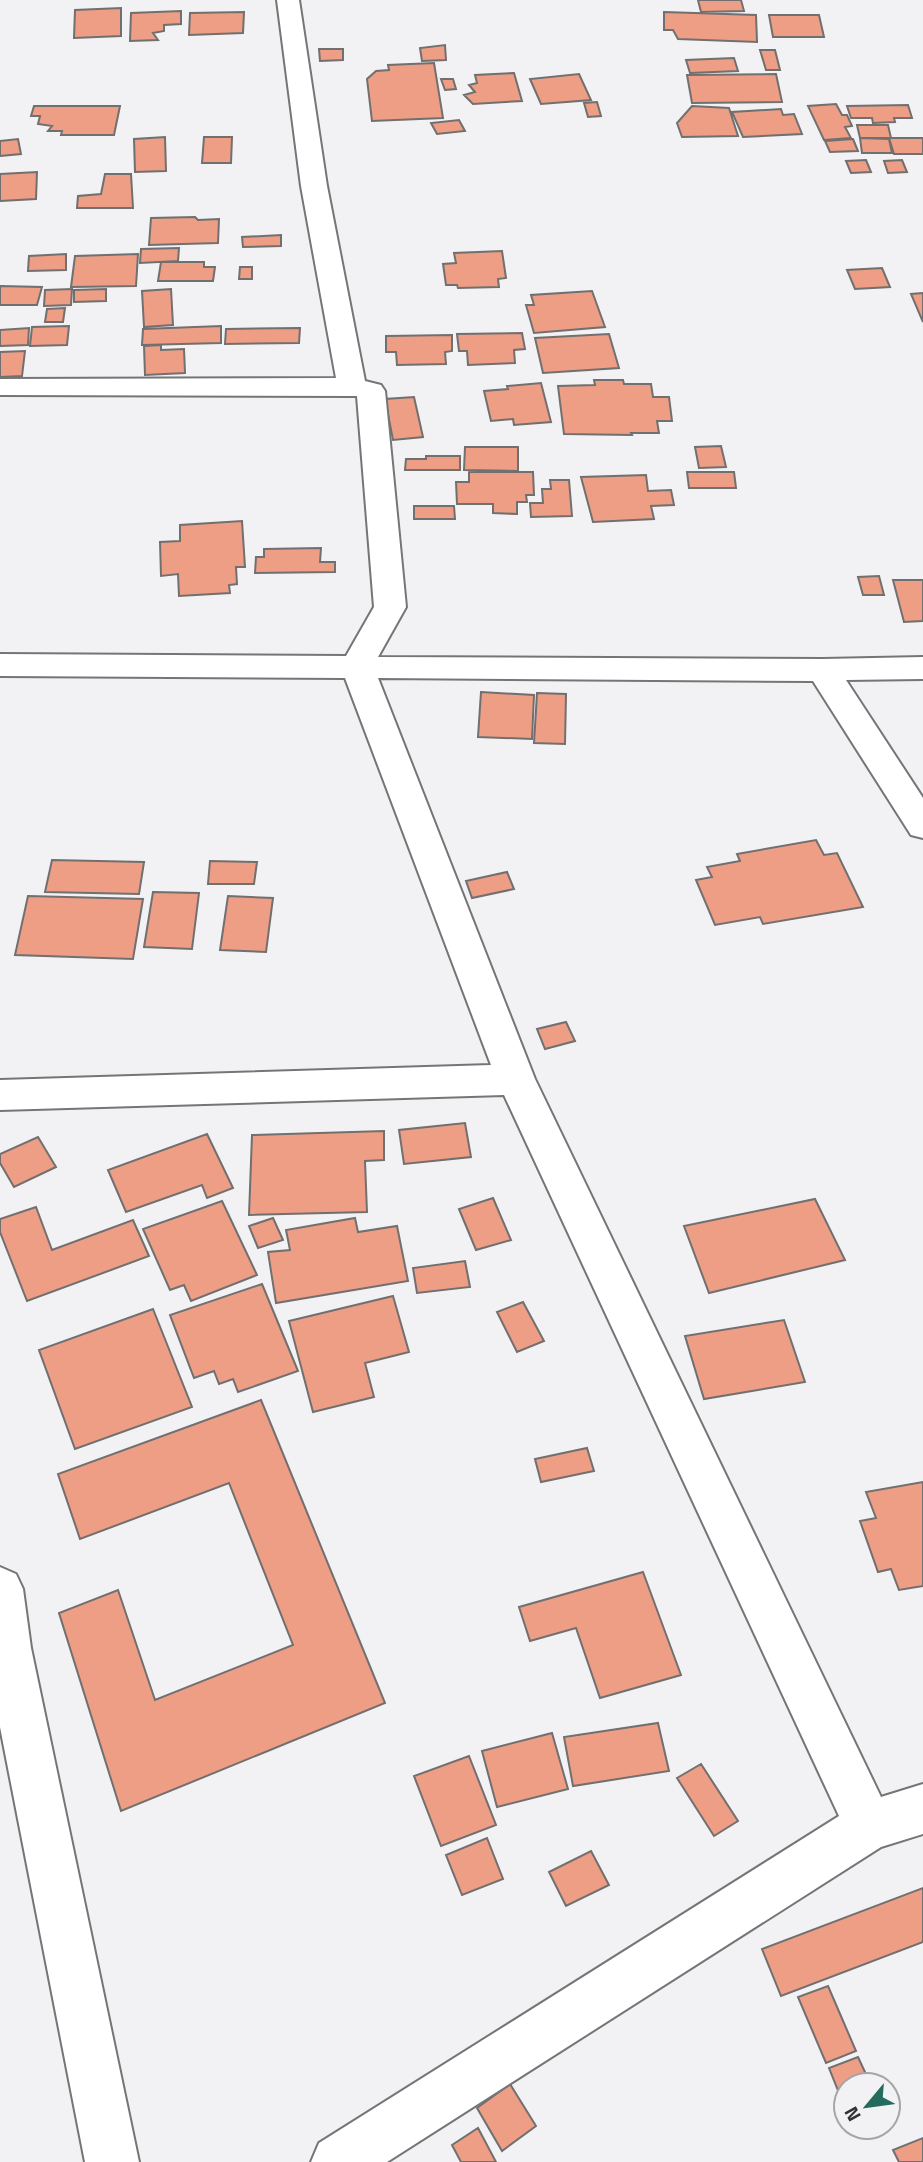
<svg xmlns="http://www.w3.org/2000/svg" width="923" height="2162" font-family="'Titillium Web',sans-serif">
<style>
.building{fill:#ee9e85;stroke:#716f6f;stroke-width:2}
.lines{fill:none;stroke-linecap:round;stroke-linejoin:round}
.minor-casing{stroke:#747576;stroke-width:4}
.minor{fill:#fff;fill-rule:evenodd}
</style>
<rect width="100%" height="100%" fill="#f2f2f4"/>
<!-- building -->
<path class="building" d="M698,0H741L744,11L701,12Z
M121,8V36L74,38L75,10Z
M181,11V24L164,25V31L153,33L158,40L130,41L131,13Z
M244,12L243,33L189,35L190,13Z
M664,12L756,15L757,42L678,39L673,30H664Z
M769,15H819L824,37H773Z
M445,45L446,60L422,61L420,48Z
M319,49H343V60L320,61Z
M760,50H775L780,70H766Z
M734,58L738,71L690,73L686,60Z
M434,63L443,118L372,121L367,79L376,71L389,70L388,65Z
M514,73L522,101L473,104L464,95L475,92L469,85L477,83L475,75Z
M579,74L591,100L541,104L530,79Z
M776,74L782,102L692,103L687,75Z
M441,79H453L456,89L445,90Z
M597,102L601,116L588,117L584,103Z
M836,104L842,115H847L852,126L845,127L851,138L824,140L808,106Z
M908,105L912,118H894L895,122L873,123L872,118H851L847,106Z
M34,106H120L114,135H61L62,131H48L52,126L38,124L40,116H31Z
M692,106L729,108L738,136L682,137L677,123Z
M781,109L783,115L794,114L802,134L743,137L732,112Z
M459,120L465,131L437,134L431,123Z
M857,125H888L891,138H860Z
M165,137L166,171L135,172L134,139Z
M204,137H232L231,163H202Z
M860,138L889,139L892,153H862Z
M889,138H923V154H894Z
M18,139L21,154L0,156V141Z
M853,139L858,151L830,152L825,141Z
M866,160L871,172L851,173L846,161Z
M902,160L907,172L888,173L884,161Z
M37,172L36,199L0,201V174Z
M105,174H131L133,208H77L78,196L101,194Z
M195,217L198,220L219,219L218,243L149,245L151,218Z
M281,235V246L243,247L242,237Z
M179,248L178,261L140,263L141,249Z
M502,251L506,278L498,279L499,287L458,288L457,285H446L443,264L456,263L454,253Z
M66,254V270L28,271L29,256Z
M138,254L136,286L71,287L75,256Z
M161,262H204V267H215L213,281H158Z
M240,267H252V279H239Z
M882,268L890,287L855,289L847,270Z
M0,286L42,287L37,305H0Z
M72,289L71,305L44,306L45,290Z
M106,289V301L74,302V290Z
M171,289L173,325L144,327L142,291Z
M592,291L605,327L534,333L526,305H534L531,295Z
M923,293V322L911,294Z
M65,308L63,322H45L47,309Z
M69,326L67,345L30,346L32,327Z
M221,326V343L142,345L143,329Z
M29,328L28,345L0,346V330Z
M300,328L299,343L225,344L226,329Z
M522,333L525,349L514,350L515,363L468,365L467,351H459L457,334Z
M609,334L619,368L543,373L535,338Z
M452,335V351L445,352L446,364L397,365L396,352H386V336Z
M161,345V350L184,349L185,373L145,375L144,346Z
M25,351L22,376L0,377V352Z
M594,380H623L624,384H651L653,397H669L672,421H657L659,433H631L632,435L564,434L558,386L595,385Z
M541,383L551,422L514,425L513,419L491,421L484,391L508,389L507,386Z
M414,397L423,437L393,440L385,399Z
M721,446L726,467L699,468L695,447Z
M465,447H518V471L464,470Z
M426,456H460V470H405L406,459H426Z
M469,472H533L534,495H526L527,502H517V514L493,513V504H457L456,482H469Z
M687,472H734L736,488H689Z
M646,475L648,491L671,490L674,505L651,506L654,519L593,522L581,477Z
M550,480H569L572,516L531,517L530,503H543L542,489H551Z
M414,506H454L455,519H414Z
M242,521L245,567H236L237,584L229,585L230,593L179,596L178,574L161,576L160,542L180,541V525Z
M321,548L320,562H335V572L255,573L256,557H264V549Z
M879,576L884,595H863L858,577Z
M893,580H923V621L904,622Z
M481,692L534,695L532,739L478,737Z
M537,693L566,694L565,744L534,743Z
M816,840L824,855L837,853L863,907L763,924L760,917L715,925L696,880L712,877L707,867L740,861L737,854Z
M52,860L144,862L139,894L45,892Z
M210,861L257,862L254,884H208Z
M507,872L514,889L472,898L466,881Z
M153,892L199,893L192,949L144,947Z
M28,896L143,899L133,959L15,955Z
M228,896L273,898L266,952L220,950Z
M566,1022L575,1041L545,1049L537,1029Z
M465,1123L471,1157L404,1164L399,1130Z
M384,1131V1160L365,1161L367,1212L249,1215L252,1135Z
M207,1134L233,1188L207,1198L202,1185L126,1212L108,1170Z
M38,1137L56,1167L14,1187L0,1163V1154Z
M493,1198L511,1240L476,1250L459,1209Z
M815,1199L845,1260L709,1293L684,1226Z
M222,1201L257,1275L191,1301L184,1285L170,1290L143,1229Z
M36,1207L52,1250L133,1220L149,1256L27,1301L0,1232V1219Z
M273,1218L283,1240L258,1248L249,1226Z
M355,1218L358,1232L397,1226L408,1281L276,1303L268,1252L290,1250L286,1230Z
M465,1261L470,1287L417,1293L413,1268Z
M262,1284L298,1371L238,1392L233,1379L219,1384L214,1371L194,1378L170,1315Z
M393,1296L409,1352L365,1363L374,1397L313,1412L289,1321Z
M523,1302L544,1341L517,1352L497,1312Z
M153,1309L192,1407L75,1449L39,1350Z
M784,1320L805,1382L704,1399L685,1336Z
M261,1400L385,1703L121,1811L59,1613L118,1590L155,1700L293,1645L229,1483L80,1539L58,1474Z
M587,1448L594,1471L541,1482L535,1459Z
M923,1482V1586L899,1590L891,1569L878,1572L860,1521L876,1518L866,1492Z
M643,1572L681,1675L600,1698L576,1628L530,1641L519,1607Z
M658,1723L669,1771L573,1786L564,1737Z
M552,1733L568,1789L497,1807L482,1751Z
M469,1756L496,1825L441,1846L414,1776Z
M701,1764L738,1821L714,1836L677,1778Z
M487,1838L503,1879L462,1895L446,1855Z
M591,1851L609,1885L566,1906L549,1872Z
M923,1888V1942L781,1996L762,1949Z
M828,1986L856,2051L826,2063L798,1997Z
M858,2057L871,2085H846V2096L841,2098L829,2068Z
M510,2084L536,2126L502,2151L477,2108Z
M478,2128L496,2162H461L452,2145Z
M923,2138V2162H899L893,2150Z"/>
<g class="lines">
<defs>
<path id="minor" d="M277,0H299L327,186L365,381L381,385L385,391L406,607L378,657L823,659L923,657V679L846,680L923,798V838L911,835L813,681L378,678L535,1079L881,1797L923,1784V1834L881,1847L387,2162H311L319,2143L839,1816L504,1095L0,1110V1080L491,1065L345,678L0,676V654L346,656L374,607L357,396L0,395V379L336,378L301,186Z
M0,1567L16,1574L23,1589L31,1648L139,2162H85L0,1727Z"/>
</defs>
<!-- minor casing -->
<use href="#minor" class="minor-casing"/>
<!-- minor -->
<use href="#minor" class="minor"/>
</g>
<!-- north arrow -->
<g transform="translate(867 2106) rotate(241)"><circle r="33" fill="#f2f2f4" stroke="#a5a5a6" stroke-width="2"/>
<path d="M0-5L12 26L0 18L-12 26Z" fill="#246a5d"/>
<text y="-10" font-size="19" font-weight="bold" text-anchor="middle" fill="#313132">N</text>
</g>
</svg>
